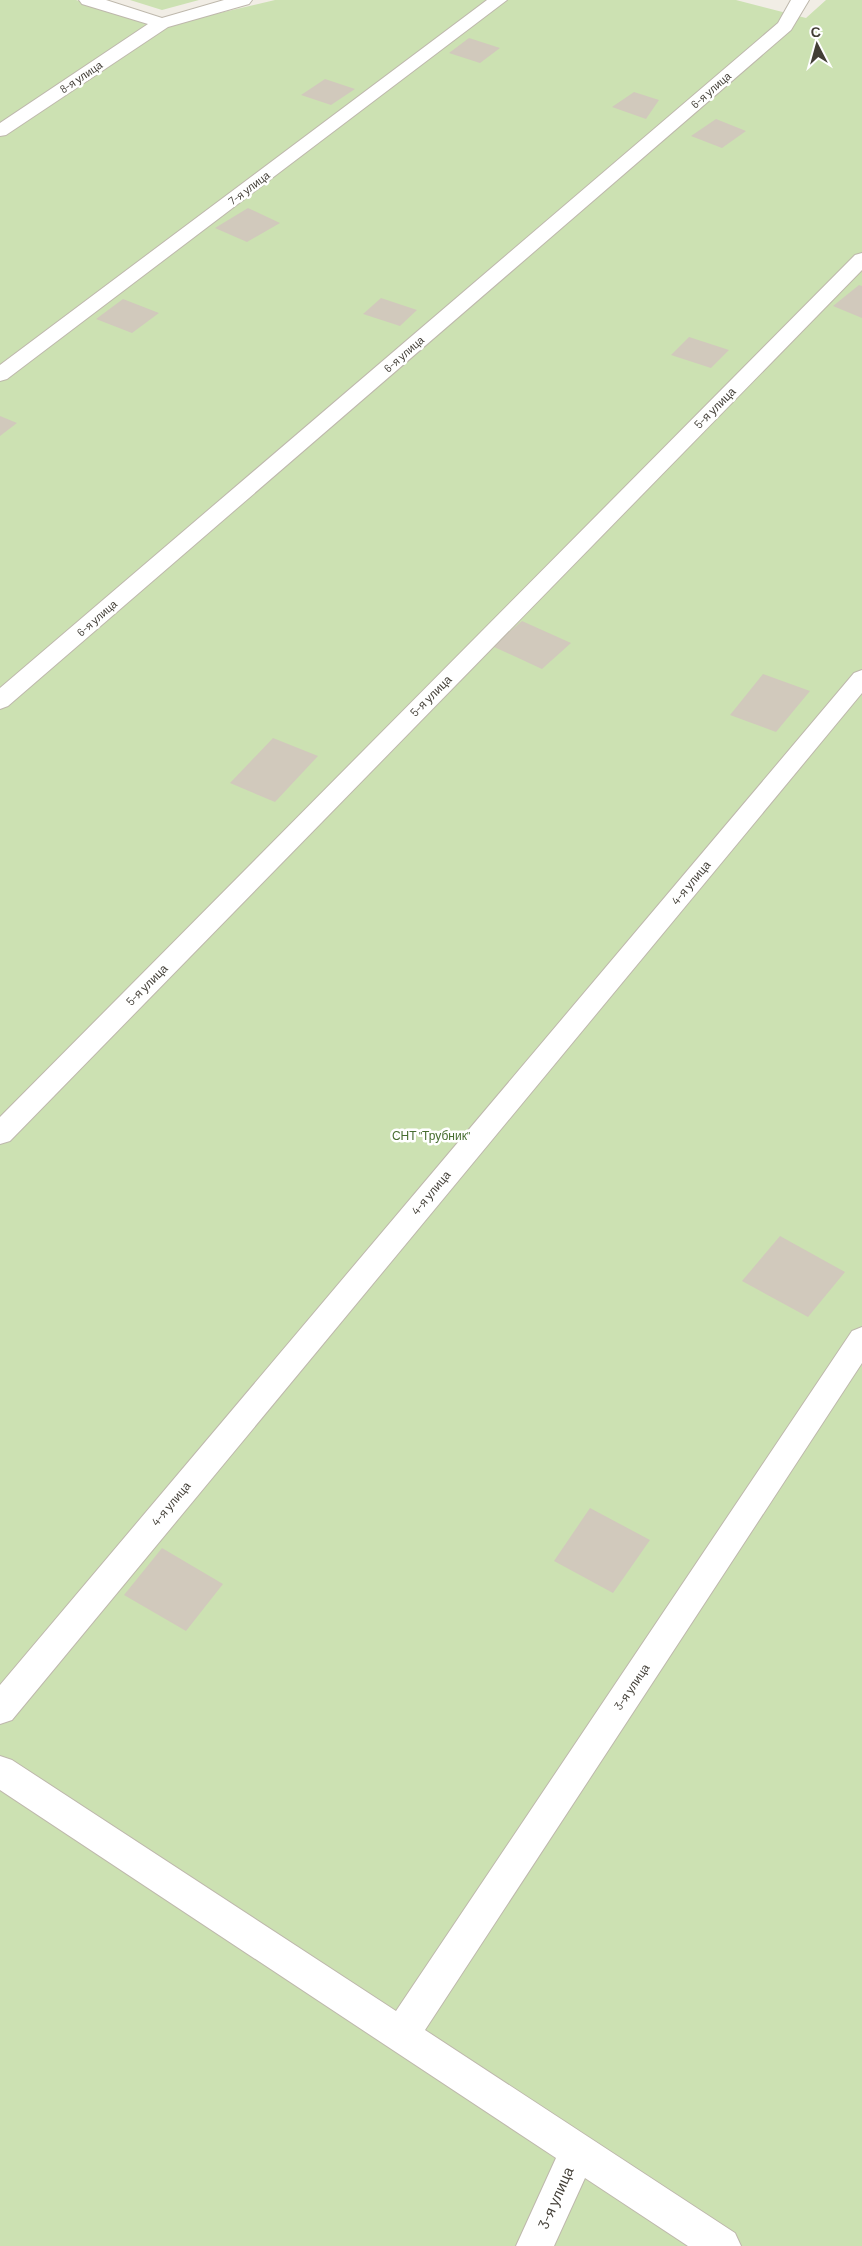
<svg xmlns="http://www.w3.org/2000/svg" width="862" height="2246" font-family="Barlow,sans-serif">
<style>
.green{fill:#cce1b2}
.building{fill:#d1c9bc}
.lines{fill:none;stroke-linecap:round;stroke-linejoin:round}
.minor-casing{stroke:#beb8ac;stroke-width:2}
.minor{fill:#fff;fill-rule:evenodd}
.labels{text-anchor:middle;stroke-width:5;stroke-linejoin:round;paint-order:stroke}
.far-street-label{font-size:11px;fill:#423e36;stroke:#fff}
.street-label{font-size:12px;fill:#423e36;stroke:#fff}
.park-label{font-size:12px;fill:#476d30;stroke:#fff}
.near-street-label{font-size:15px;fill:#423e36;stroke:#fff}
</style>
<rect width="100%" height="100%" fill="#f1ede5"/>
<!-- green -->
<path class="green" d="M0,0H76L159,27L275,0H736L806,18L826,0H862V2246H0Z
M130,0H199L162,10Z"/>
<!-- building -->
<path class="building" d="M469,38L500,48L480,63L449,53Z
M325,79L355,89L331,105L301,95Z
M634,92L659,100L646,119L612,107Z
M716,119L746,131L722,148L691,136Z
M248,208L280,223L247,242L215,228Z
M859,285L862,286V318L833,306Z
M381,298L417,310L400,326L363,314Z
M123,299L159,313L132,333L96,319Z
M689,337L729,350L711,368L671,355Z
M0,416L17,423L0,436Z
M522,621L571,643L542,669L492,646Z
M763,674L810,691L776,732L730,715Z
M273,738L318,756L275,802L230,783Z
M780,1236L845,1272L808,1317L742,1281Z
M590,1508L650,1540L613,1593L554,1561Z
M162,1548L223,1584L186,1631L124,1595Z"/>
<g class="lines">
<defs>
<path id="minor" d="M79,0H106L162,18L224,0H252L249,4L168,27L6,135L0,136V123L148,24L82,4Z
M487,0H507L7,379L0,381V365Z
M791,0H809L791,30L8,706L0,709V688L778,23Z
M862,253V270L10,1141L0,1144V1117L855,255Z
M862,670V693L12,1720L0,1724V1685L854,673Z
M862,1327V1363L425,2030L735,2233L741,2246H688L585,2178L554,2246H516L556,2158L0,1790V1756L12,1760L396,2011L852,1331Z"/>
</defs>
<!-- minor casing -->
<use href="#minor" class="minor-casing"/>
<!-- minor -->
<use href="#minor" class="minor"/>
</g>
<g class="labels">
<!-- far-street labels -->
<g class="far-street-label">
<text transform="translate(81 77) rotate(-34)" y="4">8-я улица</text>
<text transform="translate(711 90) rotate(-41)" y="4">6-я улица</text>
<text transform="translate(249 188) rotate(-37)" y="4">7-я улица</text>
<text transform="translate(404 354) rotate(-41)" y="4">6-я улица</text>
<text transform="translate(97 618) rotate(-41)" y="4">6-я улица</text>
</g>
<!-- street labels -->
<g class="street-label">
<text transform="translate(715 408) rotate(-45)" y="4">5-я улица</text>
<text transform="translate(431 696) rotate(-45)" y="4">5-я улица</text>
<text transform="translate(691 883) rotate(-50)" y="4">4-я улица</text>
<text transform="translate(147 985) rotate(-45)" y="4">5-я улица</text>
<text transform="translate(431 1193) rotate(-50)" y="4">4-я улица</text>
<text transform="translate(171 1504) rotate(-50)" y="4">4-я улица</text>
<text transform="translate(632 1687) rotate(-56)" y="4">3-я улица</text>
</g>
<!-- park labels -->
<g class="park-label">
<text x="431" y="1140">СНТ "Трубник"</text>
</g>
<!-- near-street labels -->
<g class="near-street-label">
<text transform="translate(556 2198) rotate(-66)" y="5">3-я улица</text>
</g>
</g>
<!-- north arrow -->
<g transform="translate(817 45) rotate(354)" stroke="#ffffff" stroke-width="4" paint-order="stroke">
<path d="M0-4L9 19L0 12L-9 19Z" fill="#423e36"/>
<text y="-8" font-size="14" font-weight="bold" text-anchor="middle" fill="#423e36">С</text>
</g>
</svg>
